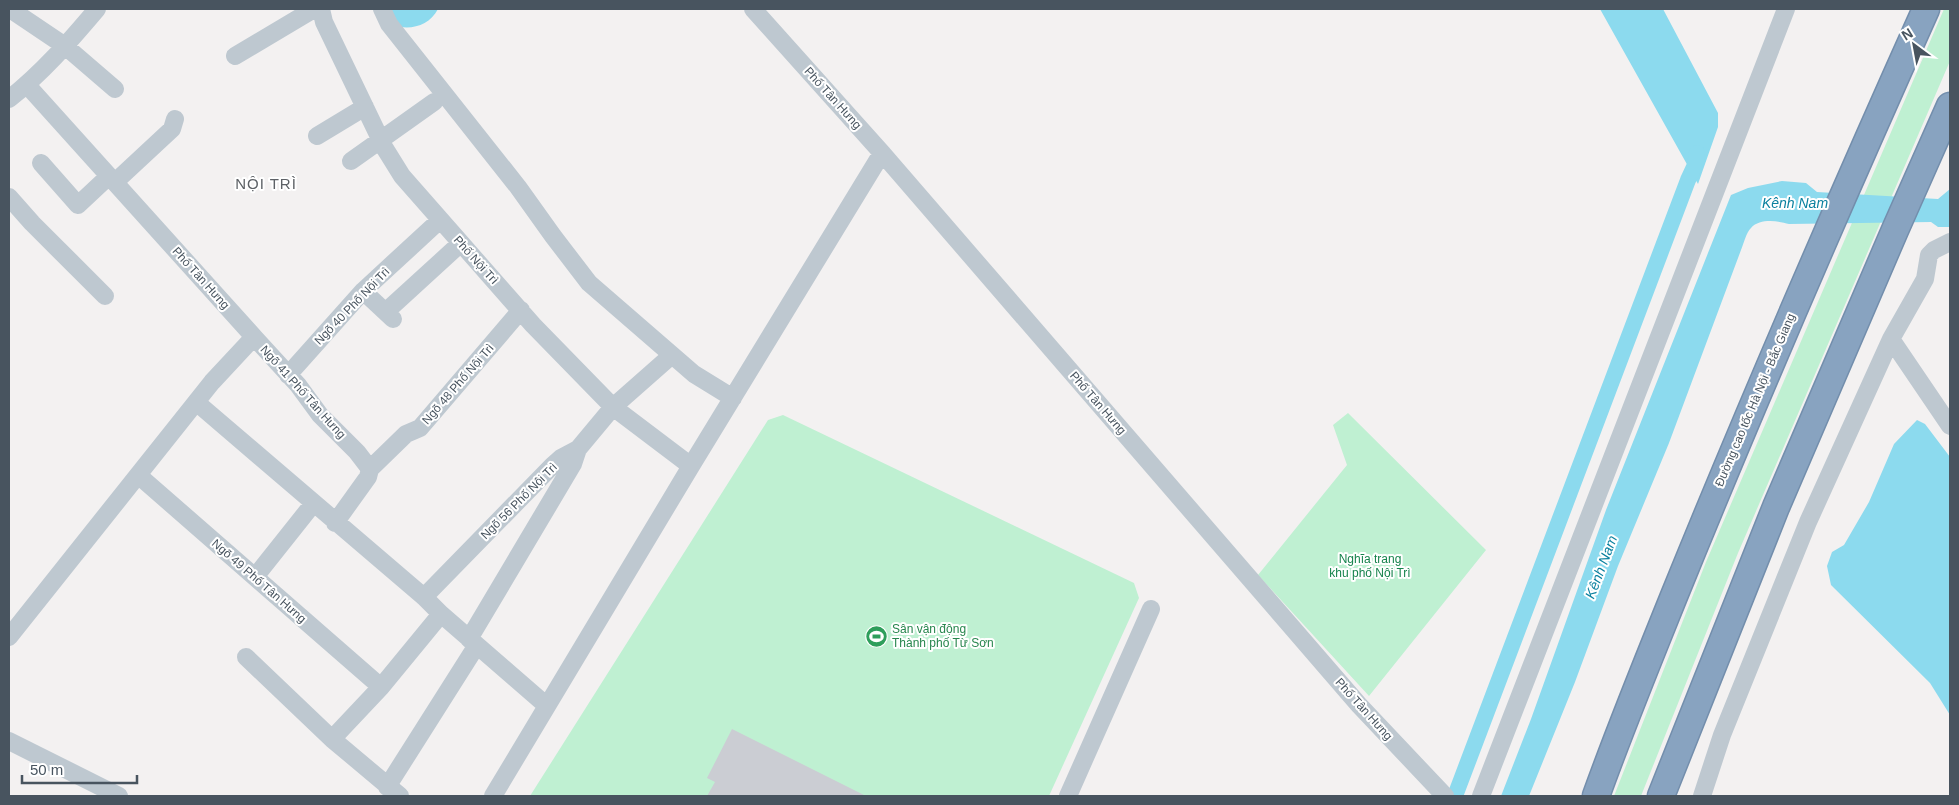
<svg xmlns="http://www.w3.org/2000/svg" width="1959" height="805" font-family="Helvetica,sans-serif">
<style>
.green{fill:#bff0d2}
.water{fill:#8cdaee}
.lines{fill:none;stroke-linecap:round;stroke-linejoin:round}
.canal{stroke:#8cdaee;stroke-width:16}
.building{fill:#cbcdd3}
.highway-casing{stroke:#738eac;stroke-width:29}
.minor{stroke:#bec8d0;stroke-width:18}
.highway{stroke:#88a3c0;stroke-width:26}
.labels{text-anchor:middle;stroke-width:4;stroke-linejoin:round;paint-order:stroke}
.street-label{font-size:12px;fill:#48545f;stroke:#fff}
.park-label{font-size:12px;fill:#16834c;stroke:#fff}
.leisure-label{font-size:12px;fill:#27864d;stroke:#fff;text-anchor:start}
.water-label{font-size:14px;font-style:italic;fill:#0b819f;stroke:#fff}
.quarter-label{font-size:15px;letter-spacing:1px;fill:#5d6166;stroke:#fff}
</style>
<rect width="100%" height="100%" fill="#f3f1f1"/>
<!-- green -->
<path class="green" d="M1944,9H1950V61L1738,553L1641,796H1614L1706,562Z
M1348,413L1486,550L1369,696L1258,575L1347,465L1333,425Z
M783,415L1134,583L1139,598L1049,796H530L768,420Z"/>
<!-- water -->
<path class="water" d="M390,9H438C430,24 416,29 400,27Z
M1600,9H1663L1718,113V127L1698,184Z
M1782,181L1806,183L1817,192L1938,199L1950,189V227H1938L1931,222L1789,224C1778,221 1760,218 1751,228C1746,233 1744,243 1741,250L1669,443L1618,566L1575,682L1529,796H1501L1531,719L1606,510L1731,195L1748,188Z
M1917,420L1925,424L1950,457V715L1930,683L1831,585L1827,566L1832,552L1844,545L1869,502L1894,444Z"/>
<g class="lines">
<!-- canal -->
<path class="canal" d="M1455,796L1688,180L1695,165L1697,153"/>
</g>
<!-- building -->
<path class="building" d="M732,729L866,796H707L715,782L707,778Z"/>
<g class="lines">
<defs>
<path id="highway" d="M1596,796C1620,729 1647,663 1674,596C1754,399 1839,203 1926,9
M1661,796L1776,507L1895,230L1950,106"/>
</defs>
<!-- highway casing -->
<use href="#highway" class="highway-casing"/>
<!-- minor -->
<path class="minor" d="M10,9L65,46L115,89
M321,9L324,22L384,147L402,176L533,325L613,407L691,466
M382,9L389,24L518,187L553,236L589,283L694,374L733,398
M753,9L882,153L1359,705L1445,796
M235,56L314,9
M9,99C42,73 70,41 97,9
M317,136L365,107
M351,161L434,102
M41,163L78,205L109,176
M115,182L172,129L175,119
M9,197L32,223L105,296
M363,291L393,319
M392,306L461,243
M254,337L298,385L320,415L357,452L370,469
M1891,339L1950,426
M288,375L363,291L440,220
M196,402L424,597L441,614L547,706
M138,475L381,687
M335,523L368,477L370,469L406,434L420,428L521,310
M255,577L313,504
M424,597L552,466L561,458L578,449L613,407L672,355
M9,637L212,382L254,337L27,85
M469,639L573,464L578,449
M246,657L332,739
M9,741L119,796
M387,787L477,645
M400,796L332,739L381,687L441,614
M493,796L691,466L882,153
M1068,796L1151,609
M1481,796L1786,9
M1702,796L1722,735L1808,522L1891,339L1925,279L1929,255L1934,250L1950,242"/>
<!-- highway -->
<use href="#highway" class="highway"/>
</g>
<!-- icons -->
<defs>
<symbol id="stadium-disc" viewBox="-11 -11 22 22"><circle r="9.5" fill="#2e9e5b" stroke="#fff"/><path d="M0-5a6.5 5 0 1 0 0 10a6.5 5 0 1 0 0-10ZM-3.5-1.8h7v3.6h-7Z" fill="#fff"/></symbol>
</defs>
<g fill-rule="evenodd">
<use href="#stadium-disc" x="864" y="624" width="25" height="25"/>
</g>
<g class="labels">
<!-- street labels -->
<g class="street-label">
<text transform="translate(833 98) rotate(48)" y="4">Phố Tân Hưng</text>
<text transform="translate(476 260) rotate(48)" y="4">Phố Nội Trì</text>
<text transform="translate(201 278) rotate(48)" y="4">Phố Tân Hưng</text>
<text transform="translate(352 306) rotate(-46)" y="4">Ngõ 40 Phố Nội Trì</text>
<text transform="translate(458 384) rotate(-49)" y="4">Ngõ 48 Phố Nội Trì</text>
<text transform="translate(303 392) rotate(48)" y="4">Ngõ 41 Phố Tân Hưng</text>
<text transform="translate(1755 400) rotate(-67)" y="4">Đường cao tốc Hà Nội - Bắc Giang</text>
<text transform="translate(1098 403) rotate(49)" y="4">Phố Tân Hưng</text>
<text transform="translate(519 501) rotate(-45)" y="4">Ngõ 56 Phố Nội Trì</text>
<text transform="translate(259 581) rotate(41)" y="4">Ngõ 49 Phố Tân Hưng</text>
<text transform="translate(1364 709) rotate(48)" y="4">Phố Tân Hưng</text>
</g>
<!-- park labels -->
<g class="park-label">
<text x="1370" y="563">Nghĩa trang<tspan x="1370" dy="14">khu phố Nội Trì</tspan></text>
</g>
<!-- leisure labels -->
<g class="leisure-label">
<text x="892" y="633">Sân vận động<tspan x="892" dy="14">Thành phố Từ Sơn</tspan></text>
</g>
<!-- water labels -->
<g class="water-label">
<text x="1795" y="208">Kênh Nam</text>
<text transform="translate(1601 567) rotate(-69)" y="5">Kênh Nam</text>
</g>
<!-- quarter labels -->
<g class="quarter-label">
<text x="266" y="189">NỘI TRÌ</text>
</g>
</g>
<!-- border -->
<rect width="1959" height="805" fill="none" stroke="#48545f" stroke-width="20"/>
<!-- north arrow -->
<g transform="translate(1914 45) rotate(328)" stroke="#ffffff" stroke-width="4" paint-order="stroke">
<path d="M0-4L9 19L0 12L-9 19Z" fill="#48545f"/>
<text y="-8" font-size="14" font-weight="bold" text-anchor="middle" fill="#48545f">N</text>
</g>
<!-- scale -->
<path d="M22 775v8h115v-8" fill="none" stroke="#48545f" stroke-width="2.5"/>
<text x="30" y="775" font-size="15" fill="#48545f" stroke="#ffffff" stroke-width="4" paint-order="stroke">50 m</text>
</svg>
